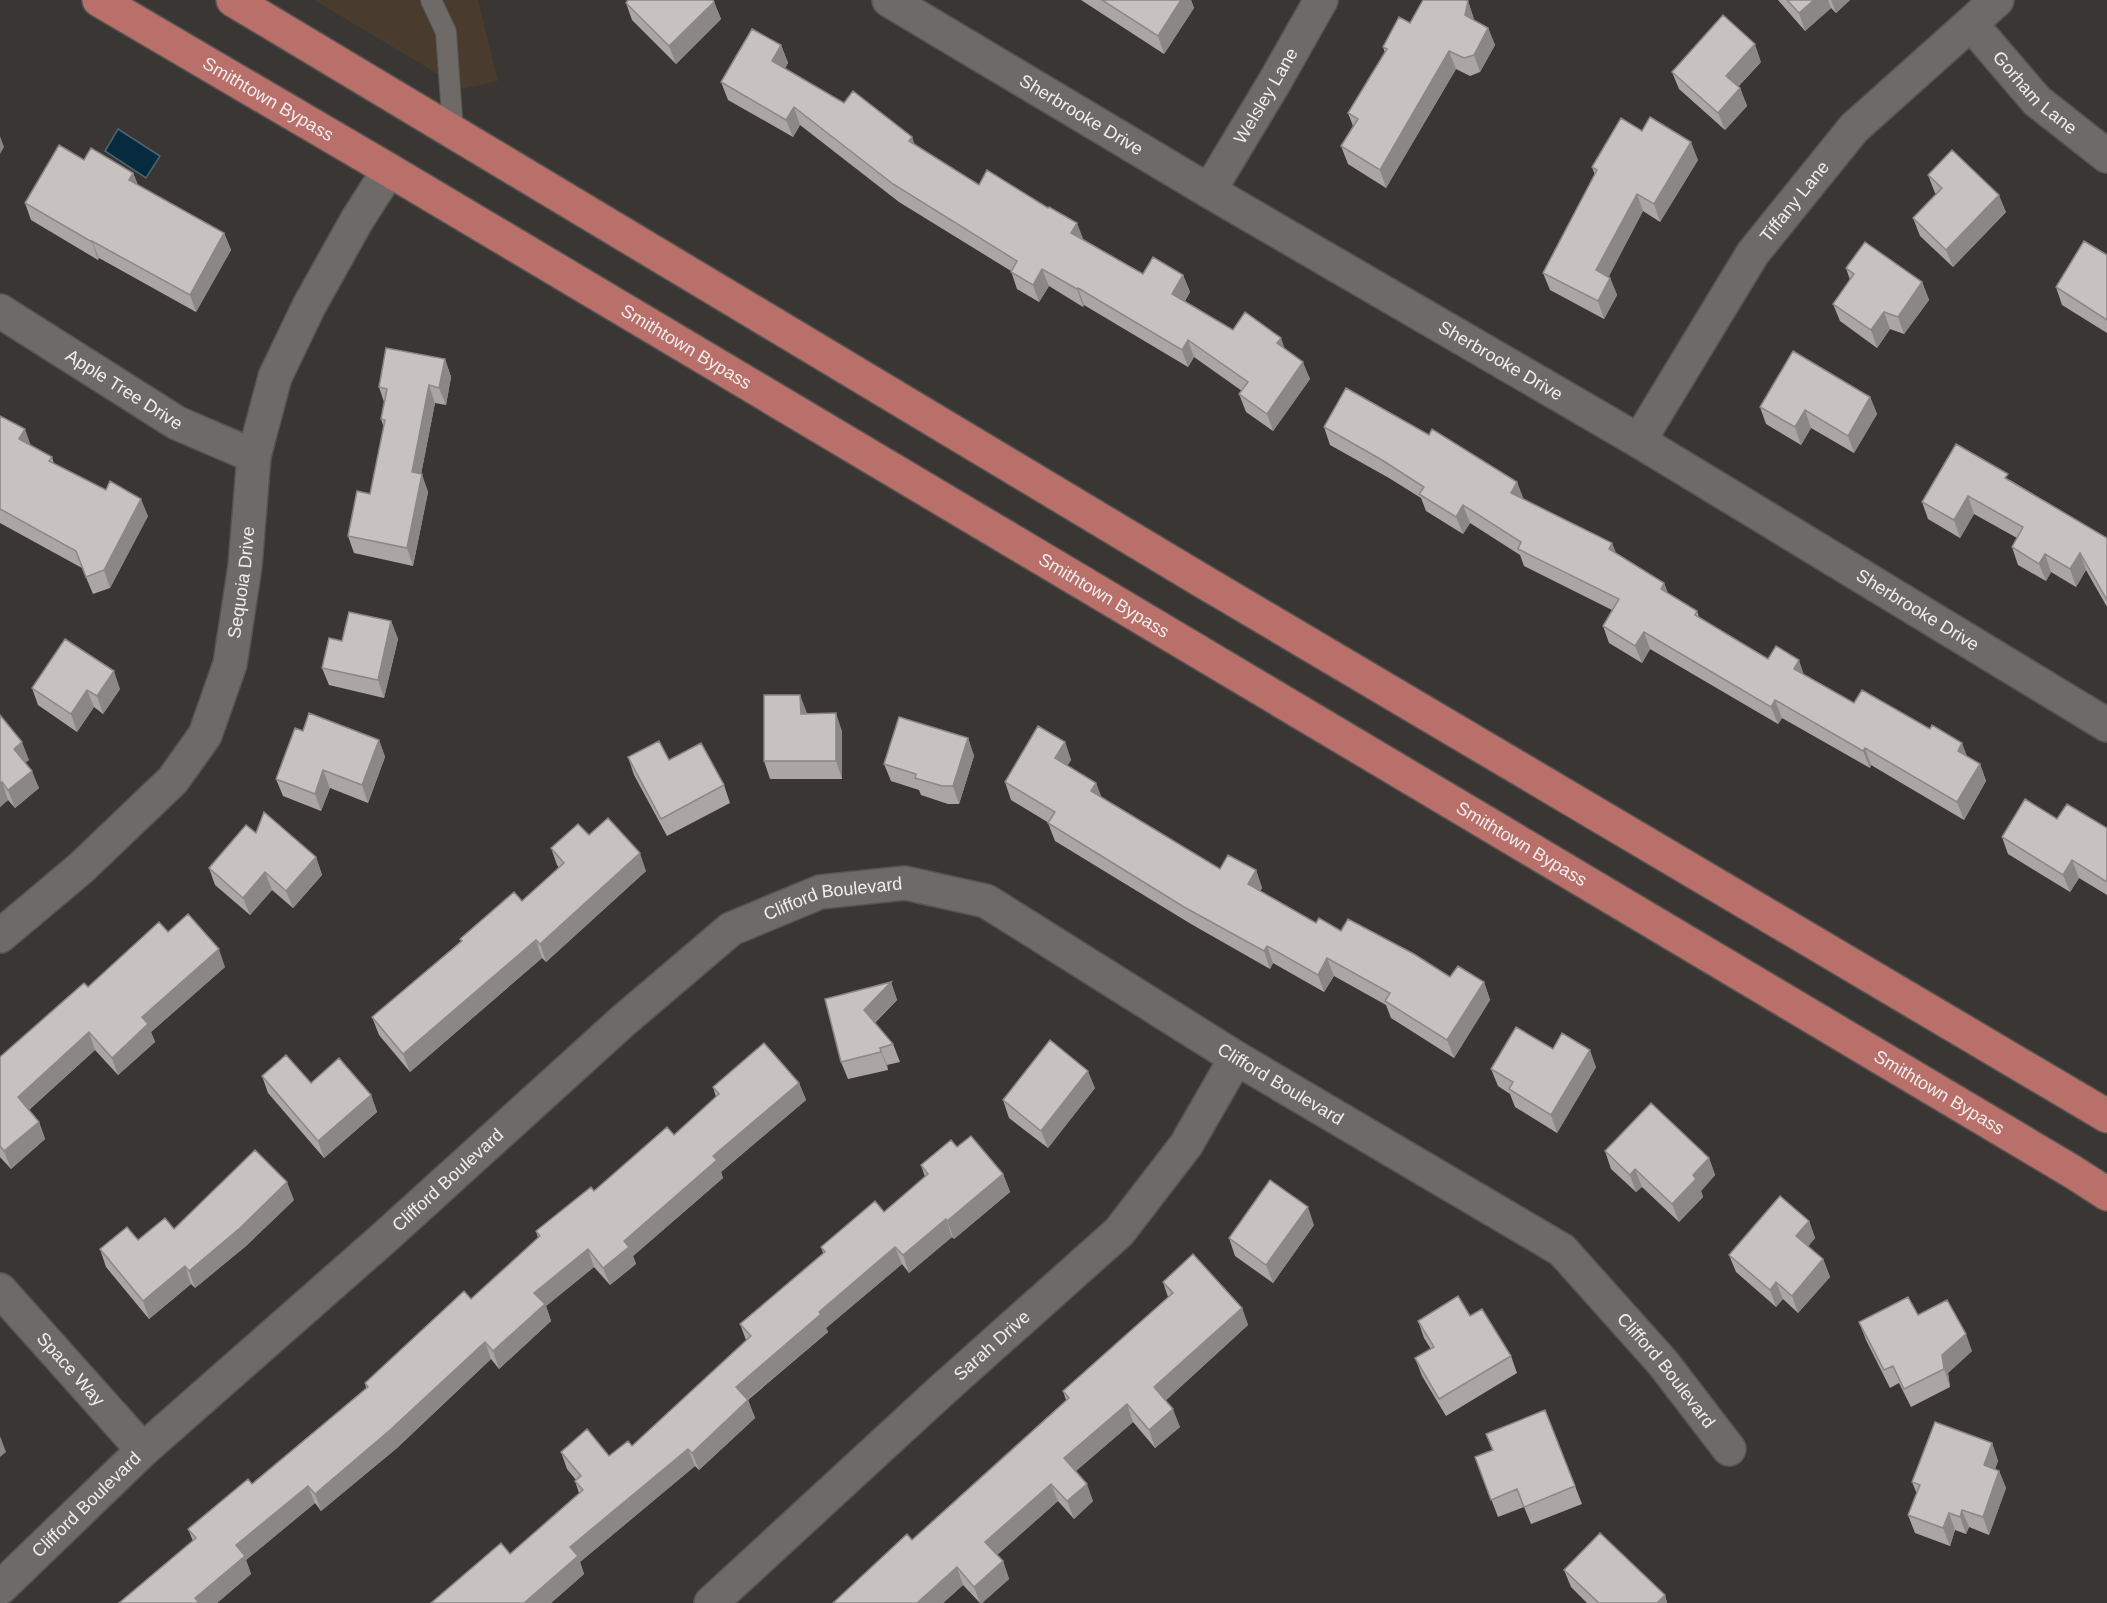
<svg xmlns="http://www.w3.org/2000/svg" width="2107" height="1603" font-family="Arial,sans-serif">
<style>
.commercial{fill:#493c2e}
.water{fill:#062a3e;stroke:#4c6572;stroke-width:1.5}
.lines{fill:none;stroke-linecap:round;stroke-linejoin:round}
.lane-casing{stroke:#575351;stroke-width:22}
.street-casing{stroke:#575351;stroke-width:36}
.highway-casing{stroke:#575351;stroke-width:36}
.lane{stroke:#6e6a68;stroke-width:20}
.street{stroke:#6e6a68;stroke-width:33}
.highway{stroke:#b96f6a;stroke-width:33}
.wall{fill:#aba6a5}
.shaded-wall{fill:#8b8786}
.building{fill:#c7c1c0;stroke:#8b8786;stroke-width:1.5}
.labels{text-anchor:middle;stroke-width:6;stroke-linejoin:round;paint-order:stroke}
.street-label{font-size:18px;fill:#f0eeec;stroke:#2f2c29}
</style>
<rect width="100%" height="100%" fill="#393633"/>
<!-- commercial -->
<path class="commercial" d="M314,0H478L498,81L463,89Z"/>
<!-- water -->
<path class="water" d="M118,129L160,156L146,178L105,151Z"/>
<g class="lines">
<defs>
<path id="lane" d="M431,0L446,32L453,131"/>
<g id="street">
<path id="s1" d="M889,0L1209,191L1639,441L2107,725"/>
<path id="s2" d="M1971,24L2037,101L2107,156"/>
<path id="s3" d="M1209,191L1274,83L1321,0"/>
<path id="s4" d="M0,311L177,423L254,456"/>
<path id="s5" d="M1639,441L1753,253L1854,128L1997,0"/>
<path id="s6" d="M0,936L81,868L173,780L205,735L230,664L245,566L254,456L275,377L309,306L357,220L389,170"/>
<path id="s7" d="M0,1290L143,1450"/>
<path id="s8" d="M0,1588L143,1450L385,1237L624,1020L731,929L820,892L905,883L986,901L1236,1058L1562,1250L1663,1363L1729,1449"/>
<path id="s9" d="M711,1603L941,1391L1119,1232L1186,1145L1236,1058"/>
</g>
<g id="highway">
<path id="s10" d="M99,0L389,170L2073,1172L2107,1194"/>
<path d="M233,0L1199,579L2107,1116"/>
</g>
</defs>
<!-- lane casing -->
<use href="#lane" class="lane-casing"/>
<!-- street casing -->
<use href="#street" class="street-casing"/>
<!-- highway casing -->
<use href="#highway" class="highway-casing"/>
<!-- lane -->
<use href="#lane" class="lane"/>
<!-- street -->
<use href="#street" class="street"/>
<!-- highway -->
<use href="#highway" class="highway"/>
</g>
<!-- wall -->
<path class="wall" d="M1081,0H1191L1194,8L1164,54Z
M1778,0H1850L1836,13L1831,8L1805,31Z
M1468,1L1474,20L1488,28L1495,45L1480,72L1470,76L1456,69L1386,188L1348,164L1341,146L1353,126L1348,113L1385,53L1383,47L1410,23Z
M714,2L721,19L676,64L632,20L626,3Z
M781,45L788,63L785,68L844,103L912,137L914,144L979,185L1083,239L1143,274L1183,275L1190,292L1185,301L1233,330L1285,349L1310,379L1273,431L1246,412L1239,394L1242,391L1194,357L1188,367L1084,305L1083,307L1049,286L1039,302L1017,289L1011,271L899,202L800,125L793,137L728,100L721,82Z
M1761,62L1738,87L1740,88L1747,106L1725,130L1679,89L1672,72Z
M1642,131L1698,160L1660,222L1643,211L1608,277L1610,278L1617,295L1604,319L1550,290L1543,273L1595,175L1592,167Z
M84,160L133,173L138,185L224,233L231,250L196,312L99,258L98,260L31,220L25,203Z
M1928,175L2006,212L1953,267L1920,236L1913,218L1936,194L1935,193Z
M2107,255V333L2062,305L2056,287Z
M1846,268L1922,282L1929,300L1904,334L1890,329L1877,348L1840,321L1833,304L1850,280Z
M445,359L451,377L446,405L435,403L421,474L428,492L413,566L354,553L348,536L370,494L384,428L381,419L384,402L379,387Z
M1870,397L1877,414L1854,453L1811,428L1801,445L1766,424L1760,407Z
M0,416L31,445L52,457L54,464L148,516L110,588L93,594L82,568L0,523Z
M1324,427L1429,435L1517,482L1523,499L1612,543L1616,553L1664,583L1668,593L1697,611L1699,617L1768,659L1804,675L1854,703L1967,756L1980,764L1986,781L1964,820L1871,765L1870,768L1782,718L1778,724L1650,649L1642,663L1609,643L1603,626L1612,610L1524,566L1520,555L1470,523L1463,534L1426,511L1421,498L1389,478L1330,445Z
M2010,480L2107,538V607L2086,570L2076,587L2051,572L2046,581L2018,565L2012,547L2017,538L1974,514L1960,538L1928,519L1922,502Z
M391,621L398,639L384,698L329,685L322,668L342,641Z
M32,688L120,689L103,714L94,707L77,732L38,705Z
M807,713L842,731V779H770L764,761Z
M0,715L29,760L25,762L39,788L15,808L8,800L0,807Z
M303,731L379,740L385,757L368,803L330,788L321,811L283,796L276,779Z
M968,738L974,756L959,804H948L921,795L919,790L891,781L884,764Z
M1065,742L1071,760L1067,766L1096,783L1101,798L1220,869L1256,870L1262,888L1260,891L1316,923L1341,931L1450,977L1484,982L1490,1000L1454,1058L1391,1018L1386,1005L1334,976L1324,992L1273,963L1270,969L1191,924L1055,841L1048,823H1049L1011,800L1005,782Z
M628,757L724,785L730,803L667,836L634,775Z
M2057,819L2107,828V895L2079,878L2070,892L2008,854L2002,837Z
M256,833L316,857L322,875L293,908L272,890L250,915L215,885L209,868Z
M589,835L646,871L546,962L542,958L410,1072L379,1035L372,1017L461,941L460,939L522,901L559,868L557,865L551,848Z
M168,932L225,967L151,1032L155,1042L118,1075L95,1050L29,1110L39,1122L45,1139L11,1169L0,1157V1057L88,987Z
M891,982L897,1000L875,1023L893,1044L900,1062L887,1065L888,1070L848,1079L841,1062Z
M1553,1049L1596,1067L1557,1133L1515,1107L1510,1094L1498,1086L1491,1069Z
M262,1076L311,1083L371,1095L377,1112L324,1158L268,1093Z
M799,1083L806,1100L721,1172L723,1178L633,1256L636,1264L610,1285L594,1267L546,1306L551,1321L499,1369L491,1359L397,1448L321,1511L315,1503L246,1560L251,1574L217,1603H119L193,1541L188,1529L252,1484L366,1388L365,1383L471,1299L538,1238L536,1231L674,1135L716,1097L713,1087Z
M1095,1088L1048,1148L1009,1118L1003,1100Z
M957,1147L1003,1174L1010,1192L954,1239L952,1237L909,1273L902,1264L826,1328L828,1332L748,1400L755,1418L699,1470L695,1466L580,1562L584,1574L551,1603H431L510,1554L579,1493L575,1481L576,1480L567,1469L561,1452L609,1456L632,1446L746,1340L740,1324L823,1253L821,1247L884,1212L925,1177L921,1165Z
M1605,1151L1709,1158L1715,1175L1701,1191L1703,1197L1679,1222L1642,1187L1636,1192L1611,1169Z
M294,1200L246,1246L195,1288L191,1284L149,1319L106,1267L100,1249L138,1240L174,1229Z
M1809,1221L1815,1238L1808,1246L1823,1259L1830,1277L1798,1313L1783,1299L1776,1307L1736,1272L1729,1255Z
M1314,1225L1273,1283L1235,1256L1229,1238Z
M1163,1282L1242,1308L1248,1325L1166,1400L1180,1427L1155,1448L1133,1422L1076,1471L1093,1501L1074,1519L1058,1501L997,1555L1003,1561L1009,1579L982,1603H980L963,1585L943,1603H833L912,1540L1066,1400L1063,1391L1168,1297Z
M1918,1315L1972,1351L1948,1373L1950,1387L1911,1407L1899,1383L1890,1388L1866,1340L1859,1322Z
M1418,1321L1511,1356L1517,1373L1446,1416L1422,1376L1415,1358L1431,1349L1424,1338Z
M1486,1434L1575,1486L1582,1504L1531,1524L1524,1507L1498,1517L1475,1457L1492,1450Z
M1992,1443L1998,1461L1995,1469L1999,1471L2006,1488L1989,1535L1969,1527L1966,1534L1955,1530L1950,1546L1915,1533L1908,1515L1917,1494L1912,1482Z
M1564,1570L1665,1595L1667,1603H1587L1571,1587Z"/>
<!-- shaded-wall -->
<path class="shaded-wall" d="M1181,0H1191L1194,8L1164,54L1158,36Z
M1814,0H1828L1831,8L1805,31L1799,13Z
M1831,0H1850L1836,13Z
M1468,1L1474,19L1472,33L1465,15Z
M714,2L721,19L676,64L669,46Z
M1488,28L1495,45L1480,72L1474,55Z
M1755,44L1761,62L1732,93L1726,76Z
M781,45L788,63L779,79L772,61Z
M1449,51L1456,69L1386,188L1380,170Z
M1740,88L1747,106L1725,130L1718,113Z
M794,107L800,125L793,137L786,120Z
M0,136L4,147L0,154Z
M912,137L918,154L909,141Z
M1691,142L1698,160L1660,222L1654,204Z
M133,173L139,190L129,180Z
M1637,194L1643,211L1603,288L1596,270Z
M1999,195L2006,212L1953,267L1946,250Z
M1077,223L1084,241L1071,233Z
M224,233L231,250L196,312L190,295Z
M92,241L99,258L98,260L92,242Z
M1042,269L1049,286L1039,302L1033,285Z
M1183,275L1190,292L1179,311L1172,294Z
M1610,278L1617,295L1604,319L1598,301Z
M1922,282L1929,300L1904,334L1898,317Z
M1078,288L1084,305L1083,307L1077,289Z
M1884,312L1890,329L1877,348L1871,330Z
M1281,338L1287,355L1277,343Z
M1188,340L1194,357L1188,367L1182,350Z
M445,359L451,377L446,405L439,388Z
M1303,362L1310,379L1273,431L1267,414Z
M429,385L435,403L418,490L412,472Z
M1870,397L1877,414L1854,453L1848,436Z
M1805,410L1811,428L1801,445L1795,427Z
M25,429L31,446L19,439Z
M422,474L428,492L413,566L407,548Z
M1517,482L1524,500L1511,493Z
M1968,496L1974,514L1960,538L1954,520Z
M141,499L148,516L110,588L104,570Z
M1463,505L1470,523L1463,534L1456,517Z
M1612,543L1618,560L1609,549Z
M2080,553L2086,570L2076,587L2070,569Z
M2045,554L2051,572L2046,581L2039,564Z
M1664,583L1670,601L1661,589Z
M391,621L398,639L384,698L378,680Z
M1644,632L1650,649L1642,663L1635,646Z
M1799,660L1805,678L1794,669Z
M114,671L120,689L103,714L97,696Z
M87,690L94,707L77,732L71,714Z
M800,695L807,713V731L801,714Z
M1775,700L1782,718L1778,724L1771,707Z
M836,713L842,731V779L836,761Z
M968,738L974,756L959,804L953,786Z
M379,740L385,757L368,803L362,785Z
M22,742L29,760L21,766L14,749Z
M1065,742L1071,760L1061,776L1055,758Z
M1962,743L1969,761L1958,751Z
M1865,748L1871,765L1870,768L1863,751Z
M1980,764L1986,781L1964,820L1957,802Z
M323,770L330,788L321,811L315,794Z
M32,771L39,788L15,808L8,790Z
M2,782L8,800L0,807V784Z
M1096,783L1103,801L1091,791Z
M640,853L646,871L546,962L540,944Z
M316,857L322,875L293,908L286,891Z
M2072,860L2079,878L2070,892L2063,875Z
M1256,870L1262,888L1254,902L1248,884Z
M265,872L272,890L250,915L243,898Z
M536,940L542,958L410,1072L403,1054Z
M1267,946L1273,963L1270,969L1264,951Z
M219,949L225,967L151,1032L155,1042L118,1075L112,1058L142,1017Z
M1327,958L1334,976L1324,992L1318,975Z
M891,982L897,1000L870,1027L864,1010Z
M1484,982L1490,1000L1454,1058L1447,1040Z
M89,1032L95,1050L24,1114L18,1097Z
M880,1048L887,1065L888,1070L881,1052Z
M1590,1050L1596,1067L1557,1133L1551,1115Z
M1088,1071L1095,1088L1048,1148L1041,1131Z
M799,1083L806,1100L721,1172L723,1178L633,1256L636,1264L610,1285L603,1268L624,1241L713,1156Z
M371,1095L377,1112L324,1158L318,1141Z
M39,1122L45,1139L11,1169L4,1151Z
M1709,1158L1715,1175L1701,1191L1703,1197L1679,1222L1672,1204L1693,1175Z
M1635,1169L1642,1187L1636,1192L1630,1175Z
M1003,1174L1010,1192L954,1239L947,1221Z
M287,1182L294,1200L246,1246L195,1288L189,1271Z
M1308,1207L1314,1225L1273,1283L1266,1265Z
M946,1219L952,1237L909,1273L903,1255Z
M1809,1221L1815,1238L1802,1254L1796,1236Z
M895,1247L902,1264L826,1328L828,1332L742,1404L736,1387L819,1312Z
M588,1249L594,1267L546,1306L551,1321L499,1369L493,1351L534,1293Z
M1823,1259L1830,1277L1798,1313L1792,1296Z
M185,1266L191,1284L149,1319L143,1301Z
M1776,1282L1783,1299L1776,1307L1770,1290Z
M1242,1308L1248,1325L1161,1405L1154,1387Z
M1966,1334L1972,1351L1948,1373L1950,1387L1944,1369L1942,1355Z
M485,1342L491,1359L397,1448L321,1511L315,1494Z
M748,1400L755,1418L699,1470L692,1453Z
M1127,1404L1133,1422L1070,1476L1064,1458Z
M1173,1409L1180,1427L1155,1448L1149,1430Z
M0,1436L6,1452L0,1457Z
M1992,1443L1998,1461L1990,1482L1984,1465Z
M688,1449L695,1466L580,1562L584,1574L551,1603H524L570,1547Z
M1999,1471L2006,1488L1989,1535L1983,1517Z
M1051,1484L1058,1501L991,1560L985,1542Z
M1087,1484L1093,1501L1074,1519L1067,1501Z
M308,1486L315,1503L246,1560L251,1574L217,1603H197L195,1598L236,1545Z
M1962,1510L1969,1527L1966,1534L1960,1517Z
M1949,1513L1955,1530L1950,1546L1943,1528Z
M1003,1561L1009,1579L982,1603H980L974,1587Z
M957,1567L963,1585L943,1603H917Z
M1665,1595L1667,1603H1657Z"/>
<!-- building -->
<path class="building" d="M628,0H713L714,2L669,46L626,3Z
M1102,0H1181L1158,36Z
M1423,0H1466L1468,1L1465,15L1488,28L1474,55L1464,58L1449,51L1380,170L1341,146L1358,119L1348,113L1387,49L1383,47L1399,17L1410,23Z
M1787,0H1814L1799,13Z
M1723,15L1755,44L1726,76L1740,88L1718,113L1672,72Z
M752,29L781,45L772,61L844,103L853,91L912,137L909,141L979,185L987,170L1048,208L1049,207L1077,223L1071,233L1143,274L1153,257L1183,275L1172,294L1233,330L1245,312L1281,338L1277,343L1303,362L1267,414L1239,394L1248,382L1188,340L1182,350L1078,288L1077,289L1042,269L1033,285L1011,272L1017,261L893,184L794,107L786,120L721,82Z
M1650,117L1691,142L1654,204L1637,194L1596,270L1610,278L1598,301L1543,273L1597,170L1592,167L1621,118L1642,131Z
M59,145L84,160L91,148L133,173L129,180L224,233L190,295L92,241V242L25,203Z
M1952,150L1999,195L1946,250L1913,218L1942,188L1928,175Z
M2084,241L2107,255V320L2056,287Z
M1865,242L1922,282L1898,317L1884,312L1871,330L1833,304L1854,274L1846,268Z
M386,348L445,359L439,388L429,385L412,472L422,474L407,548L348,536L357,491L370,494L385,420L381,419L387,389L379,387Z
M1793,351L1870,397L1848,436L1805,410L1795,427L1760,407Z
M1346,388L1429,435L1432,429L1517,482L1511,493L1612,543L1609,549L1664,583L1661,589L1697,611L1695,615L1768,659L1776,646L1799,660L1794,669L1854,703L1862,690L1930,729L1932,725L1962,743L1958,751L1980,764L1957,802L1865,748L1863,751L1775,700L1771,707L1644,632L1635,646L1603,626L1619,599L1518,549L1521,542L1463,505L1456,517L1419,494L1424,487L1382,460L1324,427Z
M0,416L25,429L19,439L52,457L49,461L106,490L110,481L141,499L104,570L86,577L76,551L0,509Z
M1956,444L2008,474L2005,478L2107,538V600L2080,553L2070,569L2045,554L2039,564L2012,547L2023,527L1968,496L1954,520L1922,502Z
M349,612L391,621L378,680L322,668L329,638L342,641Z
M65,639L114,671L97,696L87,690L71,714L32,688Z
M764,695H800L801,714L836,713V761H764Z
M309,713L379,740L362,785L323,770L315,794L276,779L295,728L303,731Z
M0,715L22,742L14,749L32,771L8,790L2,782L0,784Z
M899,717L968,738L953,786H942L915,778L916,774L884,764Z
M1038,726L1065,742L1055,758L1096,783L1091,791L1220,869L1228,855L1256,870L1248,884L1316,923L1319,918L1341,931L1348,919L1414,954L1450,977L1458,966L1484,982L1447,1040L1385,1001L1390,993L1327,958L1318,975L1267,946L1264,951L1184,907L1048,823L1055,812L1005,782Z
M659,741L669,760L701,743L724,785L661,819L628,757Z
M2025,799L2057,819L2067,804L2107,828V882L2072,860L2063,875L2002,837Z
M264,812L316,857L286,891L265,872L243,898L209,868L246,825L256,833Z
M608,818L640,853L540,944L536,940L403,1054L372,1017L462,941L460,939L514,892L522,901L564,863L551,848L578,824L589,835Z
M188,914L219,949L142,1017L148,1024L112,1058L89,1032L18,1097L39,1122L4,1151L0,1146V1057L84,983L88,987L159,922L168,932Z
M891,982L864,1010L893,1044L880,1048L881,1052L841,1062L825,999Z
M1516,1027L1553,1049L1562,1033L1590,1050L1551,1115L1509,1089L1513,1082L1491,1069Z
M1050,1040L1088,1071L1041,1131L1003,1100Z
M764,1043L799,1083L713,1156L717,1160L624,1241L629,1247L603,1268L588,1249L534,1293L545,1304L493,1351L485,1342L390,1430L315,1494L308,1486L236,1545L245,1556L195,1598L199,1603H119L196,1538L188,1529L248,1479L252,1484L368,1387L365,1383L464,1291L471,1299L540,1236L536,1231L591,1187L594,1191L667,1127L674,1135L719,1094L713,1087Z
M286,1055L311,1083L339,1058L371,1095L318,1141L262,1076Z
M1651,1103L1709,1158L1693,1175L1696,1179L1672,1204L1635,1169L1630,1175L1605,1151Z
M971,1136L1003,1174L947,1221L946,1219L903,1255L895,1247L819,1312L821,1314L736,1387L748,1400L692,1453L688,1449L570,1547L578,1556L524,1603H431L501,1543L510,1554L583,1490L575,1481L581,1476L561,1452L587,1429L609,1456L628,1441L632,1446L751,1336L740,1324L825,1252L821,1247L875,1201L884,1212L928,1174L921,1165L951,1140L957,1147Z
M255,1150L287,1182L240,1228L189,1271L185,1266L143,1301L100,1249L127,1227L138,1240L165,1218L174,1229Z
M1270,1180L1308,1207L1266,1265L1229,1238Z
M1780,1196L1809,1221L1796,1236L1823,1259L1792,1296L1776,1282L1770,1290L1729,1255Z
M1193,1254L1242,1308L1154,1387L1173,1409L1149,1430L1127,1404L1064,1458L1087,1484L1067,1501L1051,1484L985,1542L1003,1561L974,1587L957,1567L917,1603H833L907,1534L912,1540L1069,1398L1063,1391L1173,1293L1163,1282Z
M1458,1296L1470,1316L1482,1309L1511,1356L1439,1399L1415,1358L1434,1347L1418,1321Z
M1908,1297L1918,1315L1947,1300L1966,1334L1942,1355L1944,1369L1904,1389L1893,1366L1884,1370L1859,1322Z
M1545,1410L1575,1486L1524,1507L1517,1489L1491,1500L1475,1457L1493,1450L1486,1434Z
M1935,1422L1992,1443L1984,1465L1999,1471L1983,1517L1962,1510L1960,1517L1949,1513L1943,1528L1908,1515L1920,1485L1912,1482Z
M1600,1533L1665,1595L1657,1603H1599L1564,1570Z"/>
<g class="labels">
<!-- street labels -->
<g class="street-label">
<text dy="6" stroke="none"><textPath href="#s2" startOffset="94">Gorham Lane</textPath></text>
<text dy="6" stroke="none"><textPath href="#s3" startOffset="111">Welsley Lane</textPath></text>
<text dy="6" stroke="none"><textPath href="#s10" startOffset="196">Smithtown Bypass</textPath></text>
<text dy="6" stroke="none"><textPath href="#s1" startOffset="224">Sherbrooke Drive</textPath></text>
<text dy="6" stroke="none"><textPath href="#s5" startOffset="286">Tiffany Lane</textPath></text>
<text dy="6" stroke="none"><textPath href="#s10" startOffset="682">Smithtown Bypass</textPath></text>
<text dy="6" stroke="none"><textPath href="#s1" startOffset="710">Sherbrooke Drive</textPath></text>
<text dy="6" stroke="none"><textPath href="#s4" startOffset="147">Apple Tree Drive</textPath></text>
<text dy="6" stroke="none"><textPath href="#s6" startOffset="446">Sequoia Drive</textPath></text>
<text dy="6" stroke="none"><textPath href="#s10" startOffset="1168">Smithtown Bypass</textPath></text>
<text dy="6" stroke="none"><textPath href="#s1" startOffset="1196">Sherbrooke Drive</textPath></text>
<text dy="6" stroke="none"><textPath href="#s10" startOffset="1654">Smithtown Bypass</textPath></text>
<text dy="6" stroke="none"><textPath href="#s8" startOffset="1092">Clifford Boulevard</textPath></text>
<text dy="6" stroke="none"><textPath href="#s8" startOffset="1596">Clifford Boulevard</textPath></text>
<text dy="6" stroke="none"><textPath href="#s10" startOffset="2140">Smithtown Bypass</textPath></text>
<text dy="6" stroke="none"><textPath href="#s8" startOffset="606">Clifford Boulevard</textPath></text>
<text dy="6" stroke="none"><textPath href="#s9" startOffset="381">Sarah Drive</textPath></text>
<text dy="6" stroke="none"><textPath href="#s7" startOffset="106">Space Way</textPath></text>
<text dy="6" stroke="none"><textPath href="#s8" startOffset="2082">Clifford Boulevard</textPath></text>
<text dy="6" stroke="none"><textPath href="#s8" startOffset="120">Clifford Boulevard</textPath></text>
</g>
</g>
</svg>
